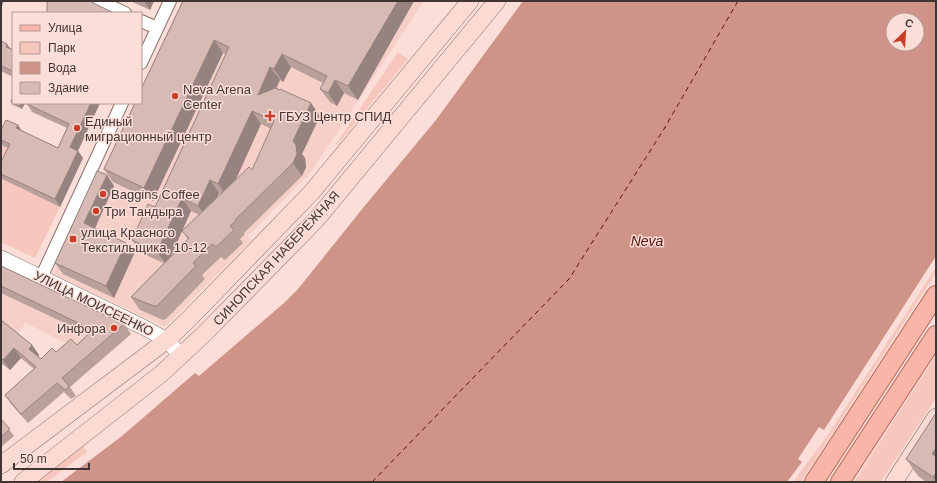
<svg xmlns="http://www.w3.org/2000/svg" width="937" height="483" font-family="Helvetica,sans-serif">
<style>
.built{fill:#f6d0c8}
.green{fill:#f7c7be}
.water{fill:#cf9388;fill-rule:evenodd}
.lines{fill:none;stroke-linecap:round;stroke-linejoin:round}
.ferry{stroke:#571106;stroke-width:1;stroke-dasharray:5 4;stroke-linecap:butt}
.minor-casing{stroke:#8a6f6a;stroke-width:14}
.tertiary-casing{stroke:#8a6f6a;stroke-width:16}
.secondary-casing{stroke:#8a6f6a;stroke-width:18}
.primary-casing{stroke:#b66859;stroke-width:20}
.minor{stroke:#fff;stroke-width:12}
.tertiary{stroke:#fff;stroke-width:15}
.secondary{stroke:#fcdad4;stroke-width:17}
.primary{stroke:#f9b5a8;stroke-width:18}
.wall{fill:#b9a09b;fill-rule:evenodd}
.shaded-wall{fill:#96827e}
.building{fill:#d7bab4;stroke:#96827e}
.poi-dot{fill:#ca3e29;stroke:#fcded8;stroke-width:1.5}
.labels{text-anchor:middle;stroke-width:3;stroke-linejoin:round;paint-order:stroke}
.poi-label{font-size:13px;fill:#413533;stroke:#fcded8;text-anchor:start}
.street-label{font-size:13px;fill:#413533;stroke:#fcded8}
.water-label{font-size:14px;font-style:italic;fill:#571106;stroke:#fcded8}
</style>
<rect width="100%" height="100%" fill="#fcded8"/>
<!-- built -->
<path class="built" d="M182,1H424L311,172L248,236L251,240L165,327L53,274L134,103H141V88Z
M1,272L132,334L96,365L77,349L26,323L16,336L1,341Z"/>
<!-- green -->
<path class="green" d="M398,52L408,59L337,145L336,144Z
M1,145L15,151L2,179L60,207L35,258L1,242Z
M936,267V273L801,482H793L827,436Z
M936,355V398L881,482H854Z
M83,446L87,452L47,482H36Z"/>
<!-- water -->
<path class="water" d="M523,1H936V256L824,430L819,427L798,459L802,462L787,482H61L122,436L195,373L199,376L284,303L298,289L363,208L436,120ZM893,20H917V44H893Z"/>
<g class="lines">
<!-- ferry -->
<path class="ferry" d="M372,482L569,279L664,129L738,1"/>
<defs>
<path id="minor" d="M99,1L125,13
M141,21L157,28
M141,63L170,1
M41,278L122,103"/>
<path id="tertiary" d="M1,258L143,327L167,340L181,356"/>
<path id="secondary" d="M1,465L167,340L188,320L311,193L470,1
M23,482L161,374L203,335L316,220L497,1
M894,482L936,417"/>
<path id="primary" d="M814,482L936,295
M840,482L936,335"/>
</defs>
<!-- minor casing -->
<use href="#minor" class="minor-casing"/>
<!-- tertiary casing -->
<use href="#tertiary" class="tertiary-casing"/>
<!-- secondary casing -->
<use href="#secondary" class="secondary-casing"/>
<!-- primary casing -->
<use href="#primary" class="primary-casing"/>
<!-- minor -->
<use href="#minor" class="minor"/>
<!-- tertiary -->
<use href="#tertiary" class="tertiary"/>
<!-- secondary -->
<use href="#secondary" class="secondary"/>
<!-- primary -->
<use href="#primary" class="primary"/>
</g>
<!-- wall -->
<path class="wall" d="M130,1H154L150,10Z
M183,1H414L358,100L344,93L337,106L330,102L320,89L323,83L291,67L283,82L280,80L276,88L320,116L302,154L305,158L306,167L302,176L244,233L245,234L240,239L243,243L225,260L221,257L202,275L205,279L166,319L163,320L140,310L131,297L164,263L141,253L132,240L155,207L226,54L223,53L153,201L113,182L104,169ZM261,124L271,129L252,170L235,180ZM219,193L221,194L217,198ZM191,211L199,215L182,231L188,239L170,257Z
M1,41L13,50V77L1,71Z
M11,102L13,103H25L22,109L13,105Z
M100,103L78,151L83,158L60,207L2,179L1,178V162L8,148L3,146L1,143V130L18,125L22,131L58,148L67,128L32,112L27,104Z
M107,175L114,186L95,228L134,254L114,298L63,274L55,263Z
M1,266L124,324L131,334L70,387L76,396L71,399L64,392L28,423L11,404L5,395L34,369L21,358L10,370L1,363V320L32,345L39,355L38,357L41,359L56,352L77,345L88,334L1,293Z
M936,413V482H926L918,476L906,459Z
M1,419L14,436L1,447Z"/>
<!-- shaded-wall -->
<path class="shaded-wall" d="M1,1H4L1,8Z
M144,1H154L150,10Z
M398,1H414L358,100L348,86Z
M214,40L223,53L153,201L144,188Z
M7,44L12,51L6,47Z
M282,54L291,67L283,82L274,69Z
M270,67L280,80L267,109L258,95Z
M335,80L344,93L337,106L328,93Z
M21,103H25L22,109L19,106Z
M91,103H100L76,155L70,147Z
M311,103L320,116L302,154L305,158L306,167L302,176L293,163V141Z
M252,111L261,124L228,197L218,184Z
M18,125L23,133L16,128Z
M78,151L83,158L60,207L55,199Z
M107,175L114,186L92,235L84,223Z
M210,180L219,193L207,219L198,206Z
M182,198L191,211L167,265L157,252Z
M126,243L134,254L114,298L106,286Z
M32,345L39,355L36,359L29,349Z
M14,348L21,358L10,370L3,360Z
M936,448V459L932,454Z
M936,473V482L933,477Z"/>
<!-- building -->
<path class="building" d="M47,1H89L114,13H47Z
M183,1H398L348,86L335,80L328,93L320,89L327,76L282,54L274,69L270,67L258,95L275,88L280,90V89L311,103L293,141L296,145L297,154L293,163L235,220L236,221L230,226L234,230L216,247L212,244L193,263L196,266L157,306H154L131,297L189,238L182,231L249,167L252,170L274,121L252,111L218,184L210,180L198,206L182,198L157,252L132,240L148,204L155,207L229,47L214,40L144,188L104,169L135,103H141V89Z
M1,41L7,44L6,47L13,50V71L1,66Z
M13,97V103L11,102Z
M13,103H21L19,106Z
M27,103H91L70,147L78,151L55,199L1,174V162L10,144L1,140V130L6,120L18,125L16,128L58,148L69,124L27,104Z
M97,171L107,175L84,223L126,243L106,286L55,263Z
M1,266L124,324L62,378L69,386L65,390L57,383L21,414L5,395L36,367L14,348L3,360L1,358V320L32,345L29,349L41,359L52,348L56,352L71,339L77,345L93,330L1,286Z
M936,413V448L932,454L936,456V473L933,477L906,459Z
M1,419L10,429L1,437Z"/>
<!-- markers -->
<g class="poi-dot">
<circle cx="175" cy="96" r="4"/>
<path d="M268 110h4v4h4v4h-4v4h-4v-4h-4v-4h4z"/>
<circle cx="77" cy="128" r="4"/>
<circle cx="103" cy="194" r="4"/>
<circle cx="96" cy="211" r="4"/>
<rect x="69" y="235" width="8" height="8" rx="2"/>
<circle cx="114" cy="328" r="4"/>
</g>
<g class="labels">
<!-- poi labels -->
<g class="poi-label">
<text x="183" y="94">Neva Arena<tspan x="183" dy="15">Center</tspan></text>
<text x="279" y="121">ГБУЗ Центр СПИД</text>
<text x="85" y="126">Единый<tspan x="85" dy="15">миграционный центр</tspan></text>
<text x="111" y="199">Baggins Coffee</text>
<text x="104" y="216">Три Тандыра</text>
<text x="81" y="237">улица Красного<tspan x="81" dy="15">Текстильщика, 10-12</tspan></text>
<text x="106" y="333" text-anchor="end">Инфора</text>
</g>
<!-- street labels -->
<g class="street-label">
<text transform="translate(276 258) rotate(-47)" y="5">СИНОПСКАЯ НАБЕРЕЖНАЯ</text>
<text transform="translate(94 303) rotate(26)" y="5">УЛИЦА МОИСЕЕНКО</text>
</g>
<!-- water labels -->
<g class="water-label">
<text x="647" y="246">Neva</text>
</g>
</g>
<!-- border -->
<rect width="937" height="483" fill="none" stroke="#413533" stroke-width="4"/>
<!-- legend -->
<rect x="12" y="12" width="130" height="92" fill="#fcded8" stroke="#b19a96"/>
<rect x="20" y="25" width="20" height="6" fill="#f9b5a8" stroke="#b19a96"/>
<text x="48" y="32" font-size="12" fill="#413533">Улица</text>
<rect x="20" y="42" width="20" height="12" fill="#f7c7be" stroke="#b19a96"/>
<text x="48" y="52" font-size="12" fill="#413533">Парк</text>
<rect x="20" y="62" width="20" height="12" fill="#cf9388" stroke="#b19a96"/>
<text x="48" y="72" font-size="12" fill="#413533">Вода</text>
<rect x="20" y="82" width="20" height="12" fill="#d7bab4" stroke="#b19a96"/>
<text x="48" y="92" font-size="12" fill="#413533">Здание</text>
<!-- north arrow -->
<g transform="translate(905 32) rotate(25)"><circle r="19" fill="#fcded8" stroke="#b19a96"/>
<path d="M0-3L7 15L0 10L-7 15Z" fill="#ca3e29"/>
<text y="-6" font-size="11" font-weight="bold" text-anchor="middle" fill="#413533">С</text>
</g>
<!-- scale -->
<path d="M14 463v6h75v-6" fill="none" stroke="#413533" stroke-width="2"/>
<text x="20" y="463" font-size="12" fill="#413533" stroke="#fcded8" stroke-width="3" paint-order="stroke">50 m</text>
</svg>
